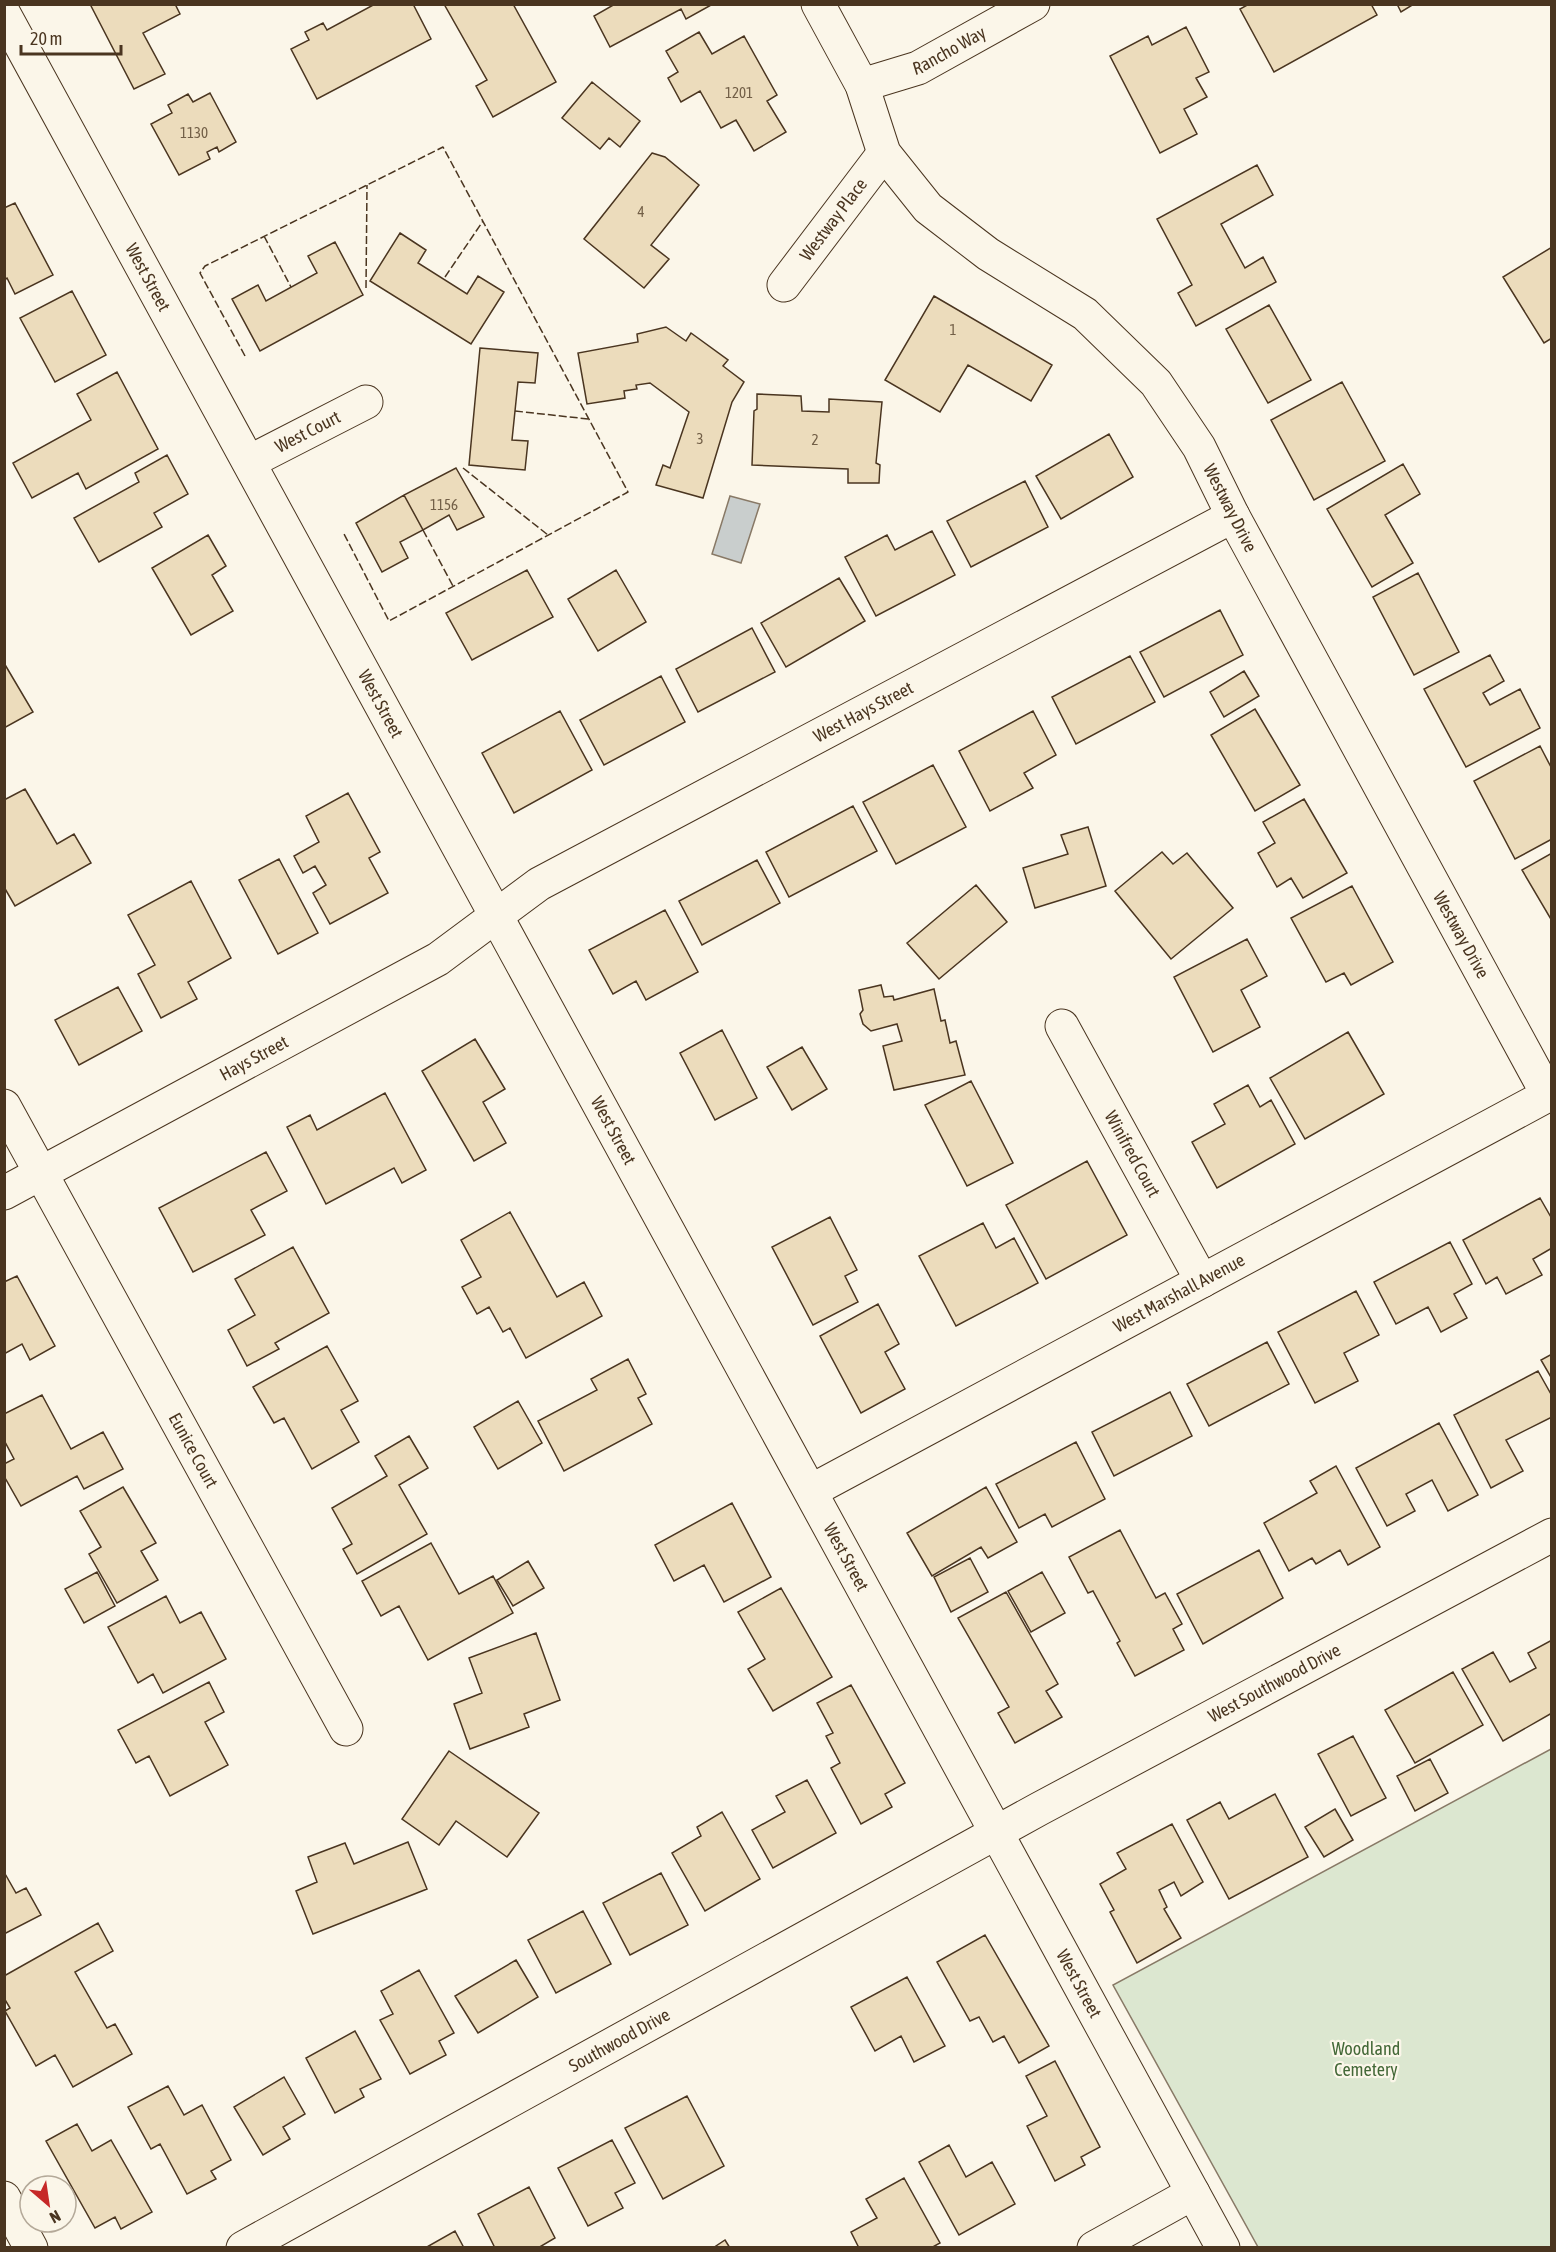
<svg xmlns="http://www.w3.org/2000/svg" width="1556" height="2252" font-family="'Asap Condensed',sans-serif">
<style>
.green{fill:#dce7d0;stroke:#887966;stroke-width:1.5}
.water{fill:#c9cecd;stroke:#887966;stroke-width:1.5}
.building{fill:#ecdcbc;stroke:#4a3520;stroke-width:1.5}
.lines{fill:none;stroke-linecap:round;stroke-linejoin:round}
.minor-casing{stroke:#4a3520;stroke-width:35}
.major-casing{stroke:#4a3520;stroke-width:35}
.minor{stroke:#fbf6e9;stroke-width:33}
.major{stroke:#fbf6e9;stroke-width:33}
.fence{stroke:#4a3520;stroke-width:1.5;stroke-dasharray:8 3;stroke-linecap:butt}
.labels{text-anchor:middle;stroke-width:4.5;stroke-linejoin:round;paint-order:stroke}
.number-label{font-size:15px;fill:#725f47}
.street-label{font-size:18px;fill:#4a3520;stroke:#fbf6e9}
.park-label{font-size:18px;fill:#436837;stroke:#fbf6e9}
</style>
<rect width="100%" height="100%" fill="#fbf6e9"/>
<!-- green -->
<path class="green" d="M1551,1749V2247H1258L1113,1985Z"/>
<!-- water -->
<path class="water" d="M730,496L760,504L741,563L712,554Z"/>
<!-- building -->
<path class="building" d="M90,4H175L180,14L143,33L165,74L134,89Z
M375,4H413L431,39L317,99L291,49L309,40L305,32L323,23L327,30Z
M444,4H513L556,82L493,117L476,86L487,80Z
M615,4H713L686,19L681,9L610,47L594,16Z
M1249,4H1371L1377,15L1274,72L1240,9Z
M1397,4H1414L1401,12Z
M1186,27L1209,72L1196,78L1207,97L1184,109L1197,134L1160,153L1110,56L1148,36L1152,45Z
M699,32L712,54L744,36L777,95L767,101L786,132L754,151L736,120L721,128L700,91L681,102L668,78L678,72L666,51Z
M592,82L640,121L620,147L609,138L600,149L562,118Z
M210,93L236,142L219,152L217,147L207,152L210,159L179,175L151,124L172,113L168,105L188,94L193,102Z
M652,153L665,157L699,185L651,245L669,259L644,288L584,239Z
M1257,165L1273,195L1221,224L1245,268L1263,257L1276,282L1196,326L1178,293L1192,285L1157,219Z
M15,203L53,275L15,294L7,278L4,280V208Z
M400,233L426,250L418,263L467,294L478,276L504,292L471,344L370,281Z
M335,242L363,295L260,351L232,299L258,285L266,301L317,273L308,256Z
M1552,247V338L1544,343L1503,277Z
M72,291L106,355L55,382L20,318Z
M934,296L1052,365L1031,401L968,365L940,412L885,380Z
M1269,305L1311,380L1268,403L1226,329Z
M666,327L686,341L691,333L728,360L723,366L744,382L732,402L703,498L656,485L663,465L670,468L689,412L650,383L636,385L637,389L624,391L625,398L587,404L578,353L638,342L637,334Z
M480,348L538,353L535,383L518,382L512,440L528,441L525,470L469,465Z
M117,372L158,449L86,489L78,473L32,498L13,463L91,420L77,394Z
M1342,382L1385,461L1314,500L1271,420Z
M757,394L801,396L802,411L829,412V399L882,402L876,463L880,465L879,483H848V469L752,465L754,411L757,409Z
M1109,434L1133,477L1061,519L1036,476Z
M167,455L188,494L154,513L162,527L99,562L74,518L139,482L135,473Z
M1403,464L1420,494L1385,515L1413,563L1372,587L1327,509Z
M456,468L484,517L457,530L449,515L423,530L404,495Z
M1025,481L1048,527L971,567L947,521Z
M404,495L423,530L400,542L408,558L382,572L356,523Z
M932,531L955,575L876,616L845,557L887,535L895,550Z
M208,535L226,566L212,575L233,611L191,635L152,568Z
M527,570L553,617L472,660L446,613Z
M616,570L646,622L598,651L568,599Z
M1418,573L1459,652L1414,675L1373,597Z
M839,578L865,621L786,667L761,623Z
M1220,610L1243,655L1164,697L1140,652Z
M752,628L775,672L698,712L676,669Z
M1490,655L1504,681L1483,693L1490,705L1520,689L1540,728L1466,767L1424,689Z
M1130,656L1155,702L1076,744L1052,697Z
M4,663L33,712L4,728Z
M1244,671L1259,696L1224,717L1210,692Z
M661,676L685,722L604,765L580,720Z
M1255,709L1300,785L1255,811L1211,735Z
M560,711L592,770L514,813L482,753Z
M1033,711L1056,755L1024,773L1033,788L990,811L959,751Z
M1540,746L1552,769V839L1515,859L1474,781Z
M933,765L966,827L896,864L863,802Z
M25,789L57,844L74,834L91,863L15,906L4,887V800Z
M348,793L380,852L369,858L388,893L330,924L313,893L326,885L315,866L303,873L294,856L319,842L306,816Z
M1304,799L1347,873L1303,898L1291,878L1277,887L1258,853L1275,843L1263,822Z
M853,806L877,851L789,897L766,852Z
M1088,827L1106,886L1035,908L1023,868L1068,854L1061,835Z
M1162,852L1173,864L1187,853L1233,908L1171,959L1115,891Z
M1552,853V921L1522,870Z
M279,859L318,933L278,954L239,880Z
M757,860L780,903L702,945L679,901Z
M191,881L231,958L188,982L197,999L161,1018L138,974L155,965L128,915Z
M976,885L1007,922L939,979L907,943Z
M1352,886L1393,962L1351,985L1344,973L1326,982L1291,918Z
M665,910L698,972L646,1000L636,981L613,994L589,950Z
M1247,939L1267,976L1241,990L1260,1027L1213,1052L1174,977Z
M881,985L884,997L893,996L894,1000L934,989L941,1021L945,1020L950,1043L956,1041L965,1075L894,1090L883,1046L902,1041L897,1024L871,1031L863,1024L860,1014L863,1010L859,990Z
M118,987L142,1031L79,1065L55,1020Z
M722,1030L757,1098L715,1120L680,1053Z
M1348,1032L1384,1094L1305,1139L1270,1078Z
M475,1039L505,1089L483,1102L506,1143L474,1161L422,1071Z
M802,1047L827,1089L792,1110L767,1067Z
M971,1081L1013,1163L967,1186L925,1105Z
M1248,1085L1260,1107L1271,1100L1295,1144L1217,1188L1192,1142L1225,1124L1214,1104Z
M385,1093L426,1170L402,1183L394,1168L326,1204L287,1127L310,1115L317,1130Z
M266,1152L287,1191L251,1210L265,1235L193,1272L159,1208Z
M1087,1161L1127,1235L1046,1279L1006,1205Z
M1540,1198L1552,1219V1248L1533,1259L1542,1275L1506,1294L1497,1277L1486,1284L1463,1240Z
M510,1212L557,1297L584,1282L602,1316L526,1358L510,1328L503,1332L489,1307L477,1314L462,1287L481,1277L461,1240Z
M830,1217L857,1270L845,1276L858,1302L813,1325L772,1247Z
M983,1223L996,1248L1014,1238L1038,1283L956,1326L919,1256Z
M1450,1242L1472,1284L1454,1294L1467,1318L1441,1332L1428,1307L1396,1324L1374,1282Z
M293,1247L329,1313L275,1343L279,1349L247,1366L228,1330L255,1315L235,1279Z
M17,1276L55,1346L30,1360L22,1344L4,1354V1282Z
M1356,1291L1379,1335L1344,1353L1358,1381L1315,1403L1278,1332Z
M878,1304L899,1344L885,1352L905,1389L861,1413L820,1336Z
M1267,1342L1289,1384L1209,1426L1187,1384Z
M327,1346L358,1401L341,1410L359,1442L312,1469L284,1418L274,1423L253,1387Z
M1552,1354V1379L1541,1360Z
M628,1359L646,1394L638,1398L652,1424L564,1471L538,1421L597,1390L591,1379Z
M1538,1371L1552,1396V1417L1506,1440L1523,1471L1491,1488L1454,1415Z
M1170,1392L1192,1436L1114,1476L1092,1432Z
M42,1395L71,1449L103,1432L123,1469L84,1489L77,1476L21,1506L4,1476V1464L14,1459L4,1440V1414Z
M518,1401L542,1443L498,1469L474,1427Z
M1439,1423L1478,1495L1448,1511L1432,1480L1406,1494L1415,1511L1387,1526L1356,1468Z
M409,1436L428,1468L399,1485L427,1534L357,1574L343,1549L352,1544L332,1508L387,1476L375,1456Z
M1076,1442L1105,1499L1052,1527L1045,1514L1019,1528L996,1484Z
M1336,1466L1380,1547L1348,1565L1340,1550L1316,1564L1312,1558L1289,1571L1264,1523L1317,1493L1310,1481Z
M123,1487L156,1543L141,1551L158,1580L117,1603L89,1554L101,1547L80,1511Z
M986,1487L1017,1542L988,1558L981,1547L932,1576L907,1533Z
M732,1503L771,1577L724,1602L704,1565L674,1581L655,1545Z
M1120,1530L1156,1598L1165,1593L1182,1624L1173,1629L1184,1650L1135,1676L1117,1643L1120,1641L1093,1591L1088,1593L1069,1557Z
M431,1543L459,1594L493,1576L513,1613L428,1660L399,1606L381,1616L362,1581Z
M1259,1550L1283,1598L1203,1644L1177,1594Z
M970,1558L988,1592L951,1612L934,1577Z
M528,1561L544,1588L513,1606L497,1580Z
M97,1572L115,1606L84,1623L65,1589Z
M1042,1572L1065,1613L1031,1632L1008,1591Z
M781,1588L832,1677L773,1711L748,1669L765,1659L738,1612Z
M1006,1592L1058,1684L1046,1691L1062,1717L1015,1743L998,1713L1009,1707L958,1618Z
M166,1596L180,1623L201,1612L226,1659L163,1693L153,1674L138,1683L108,1627Z
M536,1633L560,1700L524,1714L529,1727L470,1749L454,1704L482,1693L469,1658Z
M1552,1640V1713L1503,1741L1462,1669L1493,1652L1510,1682L1536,1668L1528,1653Z
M1453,1672L1483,1725L1415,1763L1385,1710Z
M209,1682L224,1712L205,1722L228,1765L170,1796L149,1756L136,1763L118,1730Z
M851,1685L905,1783L885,1794L892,1807L861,1824L831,1768L840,1763L826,1736L833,1733L817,1703Z
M1353,1736L1386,1798L1351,1816L1318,1754Z
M449,1751L539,1813L507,1857L456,1821L439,1845L402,1819Z
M1430,1759L1448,1793L1415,1811L1397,1776Z
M807,1780L836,1833L773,1868L752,1830L785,1812L776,1796Z
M1275,1794L1308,1857L1229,1899L1187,1820L1220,1802L1229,1819Z
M1335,1809L1353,1840L1324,1857L1305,1827Z
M722,1812L760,1879L705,1911L672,1853L701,1836L697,1827Z
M1172,1824L1203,1882L1181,1896L1174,1882L1159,1890L1167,1907L1164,1909L1181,1938L1137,1963L1110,1912L1114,1910L1100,1884L1126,1869L1117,1853Z
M408,1842L427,1889L313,1934L296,1891L317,1882L308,1857L345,1843L354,1864Z
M4,1872L16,1893L26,1888L41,1915L4,1934Z
M661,1873L688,1925L630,1955L603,1903Z
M583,1911L611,1964L556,1993L528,1940Z
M98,1923L113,1951L75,1972L107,2028L115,2024L132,2054L73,2087L55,2055L36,2066L5,2011L10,2008L4,1998V1976Z
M985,1935L1049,2046L1019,2063L1004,2036L993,2042L979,2017L970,2021L937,1962Z
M516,1960L538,1997L478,2033L455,1996Z
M419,1970L454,2033L439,2041L446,2055L410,2074L380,2020L393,2014L381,1991Z
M907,1977L945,2046L914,2062L901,2036L875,2051L851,2007Z
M355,2031L381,2079L360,2089L364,2097L335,2113L306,2058Z
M1055,2061L1100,2147L1081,2157L1085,2165L1055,2181L1027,2126L1047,2116L1026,2076Z
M284,2077L305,2114L283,2127L290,2139L263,2155L234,2107Z
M168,2086L184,2115L202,2105L231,2160L211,2171L216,2179L187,2194L160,2144L151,2149L128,2107Z
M687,2096L724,2166L663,2199L625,2128Z
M77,2124L92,2151L111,2140L152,2212L121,2229L115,2217L95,2228L46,2141Z
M612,2140L635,2183L615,2193L623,2208L588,2226L558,2168Z
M949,2145L966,2177L992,2162L1015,2204L959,2235L919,2162Z
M904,2178L940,2243L931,2248H859L851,2232L877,2218L866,2199Z
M529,2187L555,2238L538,2248H495L478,2214Z
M455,2231L464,2248H425Z
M725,2240L730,2248H713Z"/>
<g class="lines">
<defs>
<g id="minor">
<path id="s1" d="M862,85L918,68L1033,4"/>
<path id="s2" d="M784,285L884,153"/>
<path id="s3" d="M249,462L366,402"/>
<path id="s4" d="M1062,1026L1202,1281"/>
<path id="s5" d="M4,1106L346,1729"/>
<path id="s6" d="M4,1193L438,959L539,884L1233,516"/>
<path id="s7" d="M811,1491L1548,1095L1233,516L1199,447L1156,383L1085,314L988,254L928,208L884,153L862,85L818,4"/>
<path d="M4,2198L31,2248"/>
<path id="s8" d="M243,2248L1039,1809L1552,1535"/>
<path d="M1094,2248L1193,2193"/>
</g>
<g id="major">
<path id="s9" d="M4,14L1223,2248"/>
</g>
</defs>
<!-- minor casing -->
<use href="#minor" class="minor-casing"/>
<!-- major casing -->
<use href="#major" class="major-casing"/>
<!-- minor -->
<use href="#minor" class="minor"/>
<!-- major -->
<use href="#major" class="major"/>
<!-- fence -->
<path class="fence" d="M264,236L291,287
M445,277L483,221
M366,288L367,185
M245,356L200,273L205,266L443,147L628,492L389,621L343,532
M515,411L588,419
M463,468L548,535
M423,530L453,586"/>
</g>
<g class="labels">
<!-- number labels -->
<g class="number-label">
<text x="739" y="98">1201</text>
<text x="194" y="138">1130</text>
<text x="641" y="217">4</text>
<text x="953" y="335">1</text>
<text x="700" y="444">3</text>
<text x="815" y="445">2</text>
<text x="444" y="510">1156</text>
</g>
<!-- street labels -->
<g class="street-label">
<text dy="6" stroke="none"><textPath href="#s1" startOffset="94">Rancho Way</textPath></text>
<text dy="6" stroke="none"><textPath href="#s2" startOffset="82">Westway Place</textPath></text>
<text dy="6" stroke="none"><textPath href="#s9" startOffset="300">West Street</textPath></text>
<text dy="6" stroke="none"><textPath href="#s3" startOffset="66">West Court</textPath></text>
<text transform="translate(1230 508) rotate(63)" y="6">Westway Drive</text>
<text dy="6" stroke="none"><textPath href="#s9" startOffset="786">West Street</textPath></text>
<text dy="6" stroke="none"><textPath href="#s6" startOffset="986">West Hays Street</textPath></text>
<text transform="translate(1461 935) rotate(61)" y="6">Westway Drive</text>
<text dy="6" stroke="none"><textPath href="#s6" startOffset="284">Hays Street</textPath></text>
<text dy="6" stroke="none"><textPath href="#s9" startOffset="1272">West Street</textPath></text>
<text dy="6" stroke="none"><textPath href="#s4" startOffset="146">Winifred Court</textPath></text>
<text dy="6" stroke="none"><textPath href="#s7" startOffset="418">West Marshall Avenue</textPath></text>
<text dy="6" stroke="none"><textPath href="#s5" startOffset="393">Eunice Court</textPath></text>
<text dy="6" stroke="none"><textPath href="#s9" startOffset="1758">West Street</textPath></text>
<text dy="6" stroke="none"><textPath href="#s8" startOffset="1176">West Southwood Drive</textPath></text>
<text dy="6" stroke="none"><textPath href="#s9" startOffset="2244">West Street</textPath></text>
<text dy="6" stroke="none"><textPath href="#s8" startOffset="430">Southwood Drive</textPath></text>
</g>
<!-- park labels -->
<g class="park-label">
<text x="1366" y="2055">Woodland<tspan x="1366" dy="21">Cemetery</tspan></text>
</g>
</g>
<!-- border -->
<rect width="1556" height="2252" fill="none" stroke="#4a3520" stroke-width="12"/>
<!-- north arrow -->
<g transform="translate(48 2204) rotate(151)"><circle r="28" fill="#fbf6e9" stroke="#b4a999" stroke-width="1.5"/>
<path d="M0-4.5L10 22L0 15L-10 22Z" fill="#c62828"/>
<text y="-9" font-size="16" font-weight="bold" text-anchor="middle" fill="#4a3520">N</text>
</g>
<!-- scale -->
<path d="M21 45v9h100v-9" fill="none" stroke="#4a3520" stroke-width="3"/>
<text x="30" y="45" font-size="18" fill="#4a3520" stroke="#fbf6e9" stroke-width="4.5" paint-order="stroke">20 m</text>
</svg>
